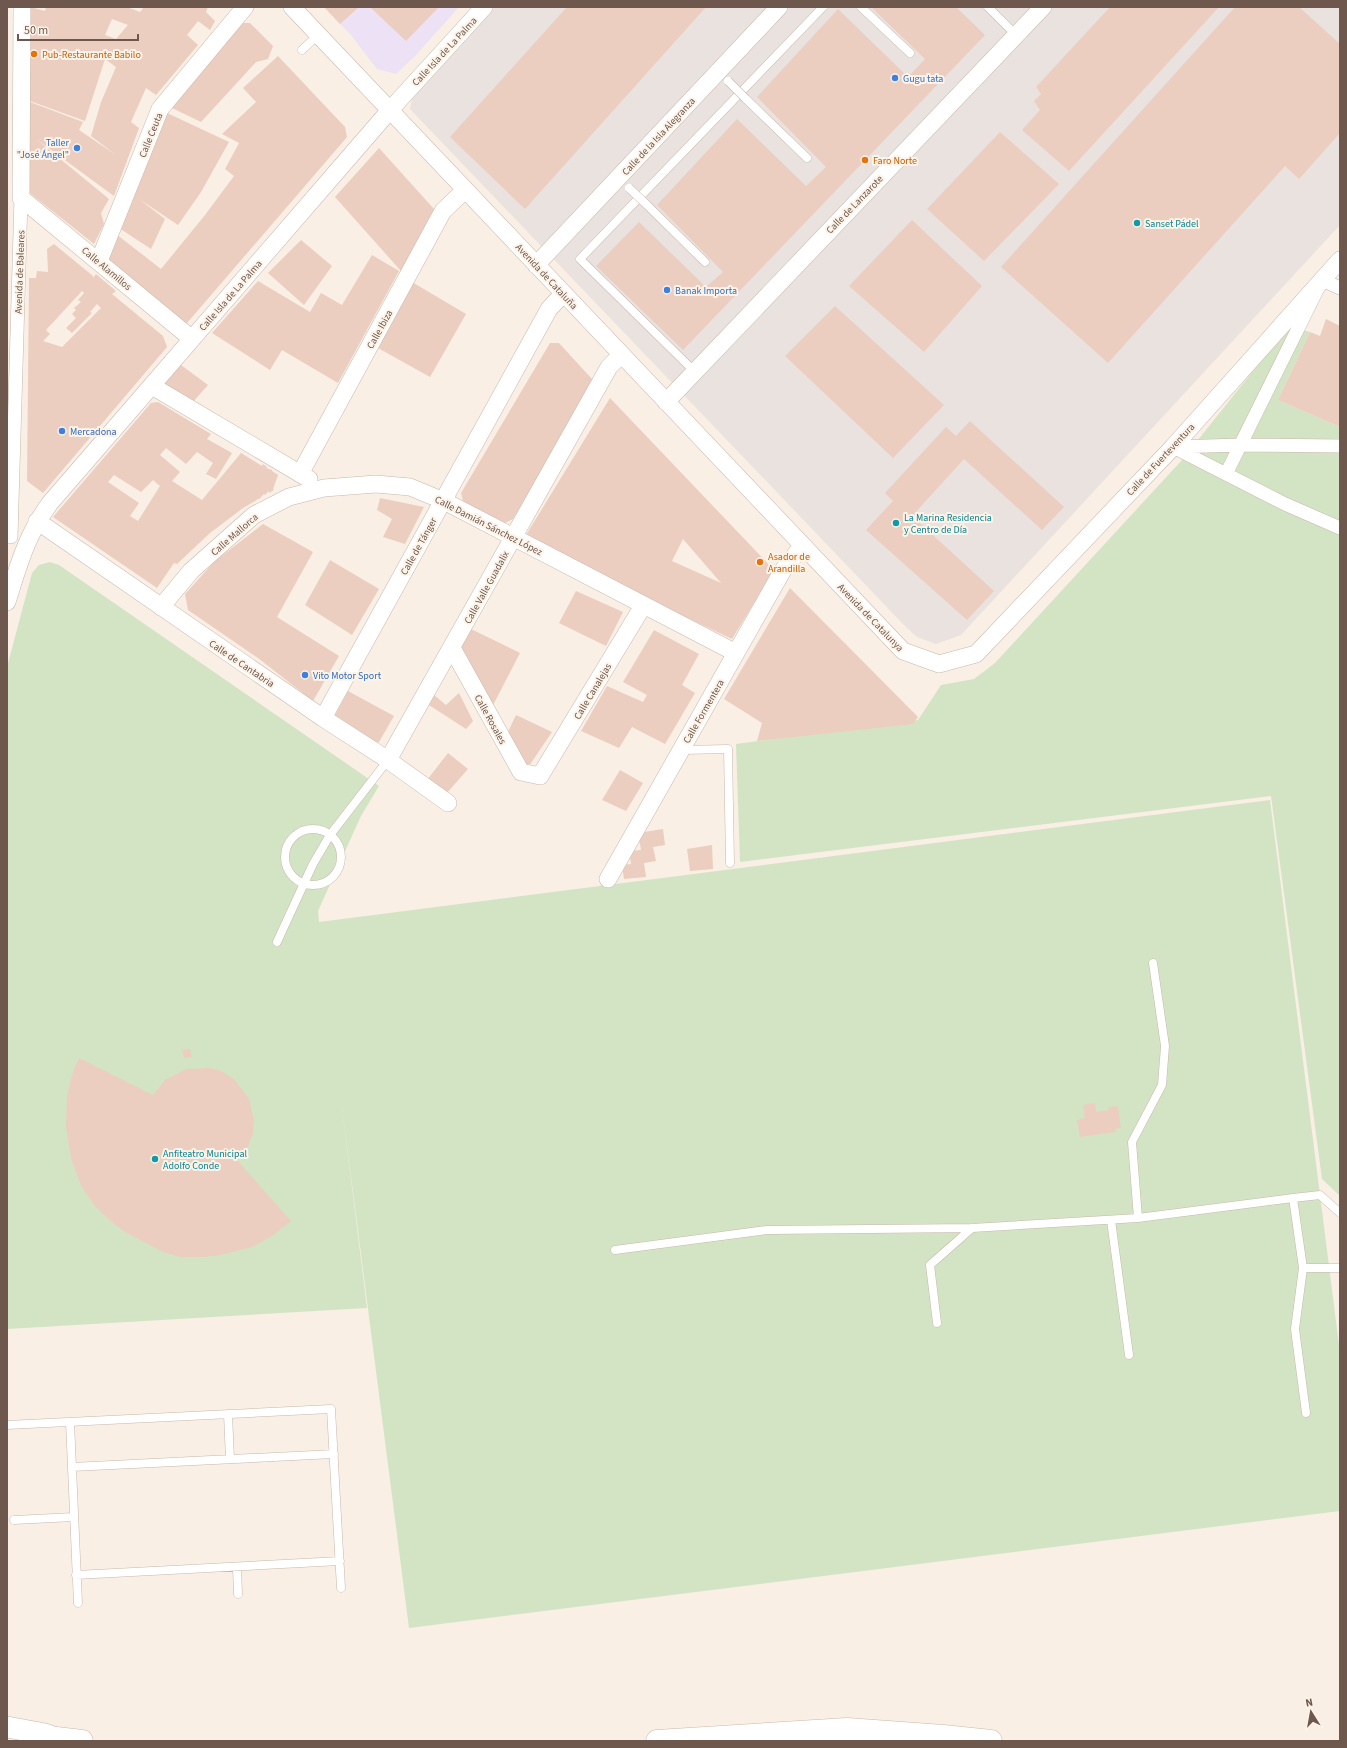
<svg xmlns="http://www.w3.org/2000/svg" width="1347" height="1748" font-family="'Source Sans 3',sans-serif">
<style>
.industrial{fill:#e9e2de}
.education{fill:#ece1f5}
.green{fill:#d3e4c4}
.building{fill:#ebcebf;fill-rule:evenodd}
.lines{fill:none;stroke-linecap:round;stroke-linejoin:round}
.service-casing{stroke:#c8b7ac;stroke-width:9}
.pedestrian-casing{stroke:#c8b7ac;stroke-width:14}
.minor-casing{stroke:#c8b7ac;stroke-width:18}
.tertiary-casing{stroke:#c8b7ac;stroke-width:22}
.secondary-casing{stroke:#cdb9ac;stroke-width:23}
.service{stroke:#fff;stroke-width:8}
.pedestrian{stroke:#fff;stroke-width:13}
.minor{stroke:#fff;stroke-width:17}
.tertiary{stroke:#fff;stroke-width:21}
.secondary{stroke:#fff;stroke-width:22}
.service-bridge-casing{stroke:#c8b7ac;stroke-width:9;stroke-linecap:butt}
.service-bridge{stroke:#fff;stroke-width:8}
.food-dot{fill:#e8710a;stroke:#fcf4e9;stroke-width:1.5}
.shop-dot{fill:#3f7fe0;stroke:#fcf4e9;stroke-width:1.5}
.culture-dot{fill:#0f9aa8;stroke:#fcf4e9;stroke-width:1.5}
.labels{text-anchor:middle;stroke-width:4;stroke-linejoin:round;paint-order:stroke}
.street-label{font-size:10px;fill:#6e574d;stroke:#fcf4e9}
.food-label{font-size:10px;fill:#c56008;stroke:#fcf4e9;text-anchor:start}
.shop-label{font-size:10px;fill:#366cbe;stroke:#fcf4e9;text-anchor:start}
.culture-label{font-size:10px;fill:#0d838f;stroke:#fcf4e9;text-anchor:start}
</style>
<rect width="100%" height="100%" fill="#f9efe4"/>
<!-- industrial -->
<path class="industrial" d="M495,7H1340V225L961,635L936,644L917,637L906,627L410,109L413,94Z"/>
<!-- education -->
<path class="education" d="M324,7H459L415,56L396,74L377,69L351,35Z"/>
<!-- green -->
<path class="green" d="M1289,326L1310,332L1278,400L1340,427V1196L1322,1179L1271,796L740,862L736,744L918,720L941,685L974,679L995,663L1182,460Z
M50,562L59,565L379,786L361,816L318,911L319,922L1270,800L1340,1353V1511L409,1628L341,1099L367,1308L7,1329V667L32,573L39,565Z"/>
<!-- building -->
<path class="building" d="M30,7L45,11L46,7H127L140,12L144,7H208L206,12L215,21L210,30L198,21L187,35L198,45L156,95L146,88L131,122L139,128L114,196L36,139L109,199L101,213L104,224L94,244L26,190L30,102L83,122L79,130L116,155L91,136L101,102L116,67L105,59L85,121L30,101ZM112,19L128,25L116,39L105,35Z
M324,7H359L340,24Z
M370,7H439L406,41Z
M567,7H706L525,209L450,137Z
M871,7H956L985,35L683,350L596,266L639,222L706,287L723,272L657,205L737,119L806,186L826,167L757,97L838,9L908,77L925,59Z
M1110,7H1219L1069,171L1022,130L1040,110L1034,101L1041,94L1036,87Z
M1235,7H1299L1340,44V133L1299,179L1285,166L1108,363L1001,267Z
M242,23H250L273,46L268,59L256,62L201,122L172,108Z
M278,56L345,127L347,137L181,330L105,260L116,234L161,269L205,215L234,176L225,169L239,143L222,134L256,102L243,88Z
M167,113L229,142L201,192L178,225L139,199L165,219L151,249L119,228Z
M1000,132L1059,184L984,261L927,209Z
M379,148L434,209L401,271L335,197Z
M912,220L982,286L924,352L849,286Z
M301,240L332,266L304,305L268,273Z
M54,244L93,276V278L96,274L116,291L112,294L163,336L167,347L43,493L27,481L29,278H36L37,271L48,272L47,249ZM82,291L84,293L78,300L81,302L74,308L76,310L72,314L76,318L66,328L72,333L92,313L90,312L97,304L101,308L62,347L43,341L50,334L46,330Z
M372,255L399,271L338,383L282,350L270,370L212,333L258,281L310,312L321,293L342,305Z
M412,282L466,314L430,377L378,348Z
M835,306L944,405L893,458L785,356Z
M1326,319L1340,326V427L1278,400L1310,332L1320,336Z
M550,343H559L592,379L593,385L513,519L503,524L463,501L461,493Z
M181,365L208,385L192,403L161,383Z
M610,398L774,570L732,639L652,601L526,535ZM683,539L721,583L672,561Z
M158,402L211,434L207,439L232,453L216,479L206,474L213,463L197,452L186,464L166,448L160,455L180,472L172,481L202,500L241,453L262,466L263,464L267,467L266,468L272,470V471L278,475L273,489L274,490L269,493V491L265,495L264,494L259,499H257V500L243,508L210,533L177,564L174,563L157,588L53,517L151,403ZM114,475L141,492L153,480L160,486L138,521L130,516L139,503L108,482Z
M970,421L1064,507L1042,530L964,459L912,516L994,591L967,620L866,530L893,501L885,493L946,427L956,436Z
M380,498L424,507L405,544L383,537L392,519L377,510Z
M263,524L313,552L277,617L339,656L313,701L258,658L188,610L185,594L215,561Z
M330,560L379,589L352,635L305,605Z
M790,588L918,717L913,724L757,741L762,723L724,699Z
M576,591L623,612L606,646L559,623Z
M471,629L520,653L492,707L460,649Z
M654,630L699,654L682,685L695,693L665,744L632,727L619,748L581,731L607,686L643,702L647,695L623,682Z
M348,691L394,716L379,742L372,743L334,717Z
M459,693L473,721L466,729L429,705L434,695L446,705Z
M516,715L552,732L529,766L520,762L507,734Z
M448,753L468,769L446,794L427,780Z
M620,770L643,783L626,811L602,800Z
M663,829L665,845L653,847L656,861L644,863L646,877L624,879L622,865L631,864L629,851L641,850L638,833Z
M712,845L713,869L690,871L687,849Z
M190,1049L192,1057L184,1058L182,1050Z
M79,1058L153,1095L165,1080L186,1069L209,1068L219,1070L234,1079L249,1099L254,1120L253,1134L248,1146L237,1160L291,1221L272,1236L252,1247L221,1255L204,1257H180L163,1252L125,1232L114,1224L95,1206L81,1186L71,1158L66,1126L67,1096L73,1072Z
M1095,1103L1096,1112L1109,1110L1108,1107L1118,1106L1121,1128L1115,1129L1116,1132L1080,1137L1077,1120L1085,1118L1083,1105Z"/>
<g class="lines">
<defs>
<path id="service" d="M861,7L910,53
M988,7L1016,35
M302,50L318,35
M746,99L807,158
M646,204L705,262
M695,372L580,259L823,7
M682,750L728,749L730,863
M285 857a28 28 0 1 1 56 0a28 28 0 1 1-56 0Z
M277,942L313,864L330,835L388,760
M1293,1198L1320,1195L1340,1213
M1138,1218L1132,1142L1162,1085L1165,1046L1153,963
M1111,1220L1129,1355
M615,1250L767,1230L972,1228L1138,1218L1293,1198L1303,1268H1340
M1303,1268L1295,1329L1306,1413
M937,1323L930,1265L972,1228
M228,1414L230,1459
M70,1422L78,1603
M7,1425L331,1409L341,1588
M72,1467L334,1454
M14,1520L74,1517
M237,1567L238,1594
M76,1575L340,1561"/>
<path id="pedestrian" d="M1173,447L1285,504L1340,528
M1174,447L1241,445L1340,446
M1226,474L1322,280L1340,288
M11,537L21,198"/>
<path id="minor" d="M22,7L21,198L192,339
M292,7L903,651L939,664L976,654L1173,447L1340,260
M99,261L160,109L245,7
M536,265L779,7
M152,386L309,479
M666,402L1043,7
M300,474L443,211L465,190
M37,521L323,718L388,760L448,803
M7,602C19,564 26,536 50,503L390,110L484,7
M161,607L191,571L254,515L289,497L324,488L376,484L410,487L444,501L736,653
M452,648L521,772L540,776L643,606
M323,718L549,309L563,294
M388,760L609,367L621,355
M608,879L783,570L802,546"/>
<path id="tertiary" d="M7,1727L45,1734L56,1738"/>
<path id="secondary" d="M56,1738L82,1741
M657,1741L847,1729L943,1736L991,1741"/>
</defs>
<!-- service casing -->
<use href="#service" class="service-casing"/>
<!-- pedestrian casing -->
<use href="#pedestrian" class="pedestrian-casing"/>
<!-- minor casing -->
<use href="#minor" class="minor-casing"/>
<!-- tertiary casing -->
<use href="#tertiary" class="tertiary-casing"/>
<!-- secondary casing -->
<use href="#secondary" class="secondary-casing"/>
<!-- service -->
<use href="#service" class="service"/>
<!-- pedestrian -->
<use href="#pedestrian" class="pedestrian"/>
<!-- minor -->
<use href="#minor" class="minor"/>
<!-- tertiary -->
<use href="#tertiary" class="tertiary"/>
<!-- secondary -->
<use href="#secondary" class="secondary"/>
<defs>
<path id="service-bridge" d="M728,81L746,99
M629,188L646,204"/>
</defs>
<!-- service-bridge casing -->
<use href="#service-bridge" class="service-bridge-casing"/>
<!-- service-bridge -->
<use href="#service-bridge" class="service-bridge"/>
</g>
<!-- markers -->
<g class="food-dot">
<circle cx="34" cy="54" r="4"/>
<circle cx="865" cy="160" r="4"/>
<circle cx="760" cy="562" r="4"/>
</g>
<g class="shop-dot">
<circle cx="895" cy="78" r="4"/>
<circle cx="77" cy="148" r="4"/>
<circle cx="667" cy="290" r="4"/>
<circle cx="62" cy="431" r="4"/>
<circle cx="305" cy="675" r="4"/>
</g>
<g class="culture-dot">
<circle cx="1137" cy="223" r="4"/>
<circle cx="896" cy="523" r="4"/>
<circle cx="155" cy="1159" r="4"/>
</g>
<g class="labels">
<!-- street labels -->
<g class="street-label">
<text transform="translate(444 51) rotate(-47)" y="4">Calle Isla de La Palma</text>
<text transform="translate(150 135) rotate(-68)" y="4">Calle Ceuta</text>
<text transform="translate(658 136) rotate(-47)" y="4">Calle de la Isla Alegranza</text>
<text transform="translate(854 204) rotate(-46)" y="4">Calle de Lanzarote</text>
<text transform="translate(107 268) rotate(40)" y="4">Calle Alamillos</text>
<text transform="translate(19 272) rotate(-88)" y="4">Avenida de Baleares</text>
<text transform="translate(547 276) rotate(47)" y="4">Avenida de Cataluña</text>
<text transform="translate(230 295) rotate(-49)" y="4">Calle Isla de La Palma</text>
<text transform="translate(379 329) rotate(-61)" y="4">Calle Ibiza</text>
<text transform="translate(1160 459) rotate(-47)" y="4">Calle de Fuerteventura</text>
<text transform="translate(489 525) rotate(27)" y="4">Calle Damián Sánchez López</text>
<text transform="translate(234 534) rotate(-41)" y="4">Calle Mallorca</text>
<text transform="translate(418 546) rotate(-61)" y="4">Calle de Tánger</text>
<text transform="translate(486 587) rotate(-61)" y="4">Calle Valle Guadalix</text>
<text transform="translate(871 617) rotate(46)" y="4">Avenida de Catalunya</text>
<text transform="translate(242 663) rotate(34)" y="4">Calle de Cantabria</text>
<text transform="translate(592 691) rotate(-59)" y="4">Calle Canalejas</text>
<text transform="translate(703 711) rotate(-60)" y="4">Calle Formentera</text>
<text transform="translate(491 719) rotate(61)" y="4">Calle Rosales</text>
</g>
<!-- food labels -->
<g class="food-label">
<text x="42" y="58">Pub-Restaurante Babilo</text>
<text x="873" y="164">Faro Norte</text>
<text x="768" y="560">Asador de<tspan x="768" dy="12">Arandilla</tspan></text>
</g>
<!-- shop labels -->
<g class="shop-label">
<text x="903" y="82">Gugu tata</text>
<text x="69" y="146" text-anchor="end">Taller<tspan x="69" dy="12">"José Ángel"</tspan></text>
<text x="675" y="294">Banak Importa</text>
<text x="70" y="435">Mercadona</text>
<text x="313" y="679">Vito Motor Sport</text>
</g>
<!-- culture labels -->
<g class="culture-label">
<text x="1145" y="227">Sanset Pádel</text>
<text x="904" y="521">La Marina Residencia<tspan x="904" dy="12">y Centro de Día</tspan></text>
<text x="163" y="1157">Anfiteatro Municipal<tspan x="163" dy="12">Adolfo Conde</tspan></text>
</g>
</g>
<!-- border -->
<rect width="1347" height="1748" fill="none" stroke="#6e574d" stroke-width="16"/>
<!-- north arrow -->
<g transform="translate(1311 1712) rotate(349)" stroke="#fcf4e9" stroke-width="3" paint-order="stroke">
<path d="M0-3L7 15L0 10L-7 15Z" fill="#6e574d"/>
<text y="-6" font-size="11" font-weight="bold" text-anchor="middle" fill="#6e574d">N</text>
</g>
<!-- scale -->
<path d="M18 34v6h120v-6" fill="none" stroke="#6e574d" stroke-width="2"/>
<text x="24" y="34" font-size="12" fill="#6e574d" stroke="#fcf4e9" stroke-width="3" paint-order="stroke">50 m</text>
</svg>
